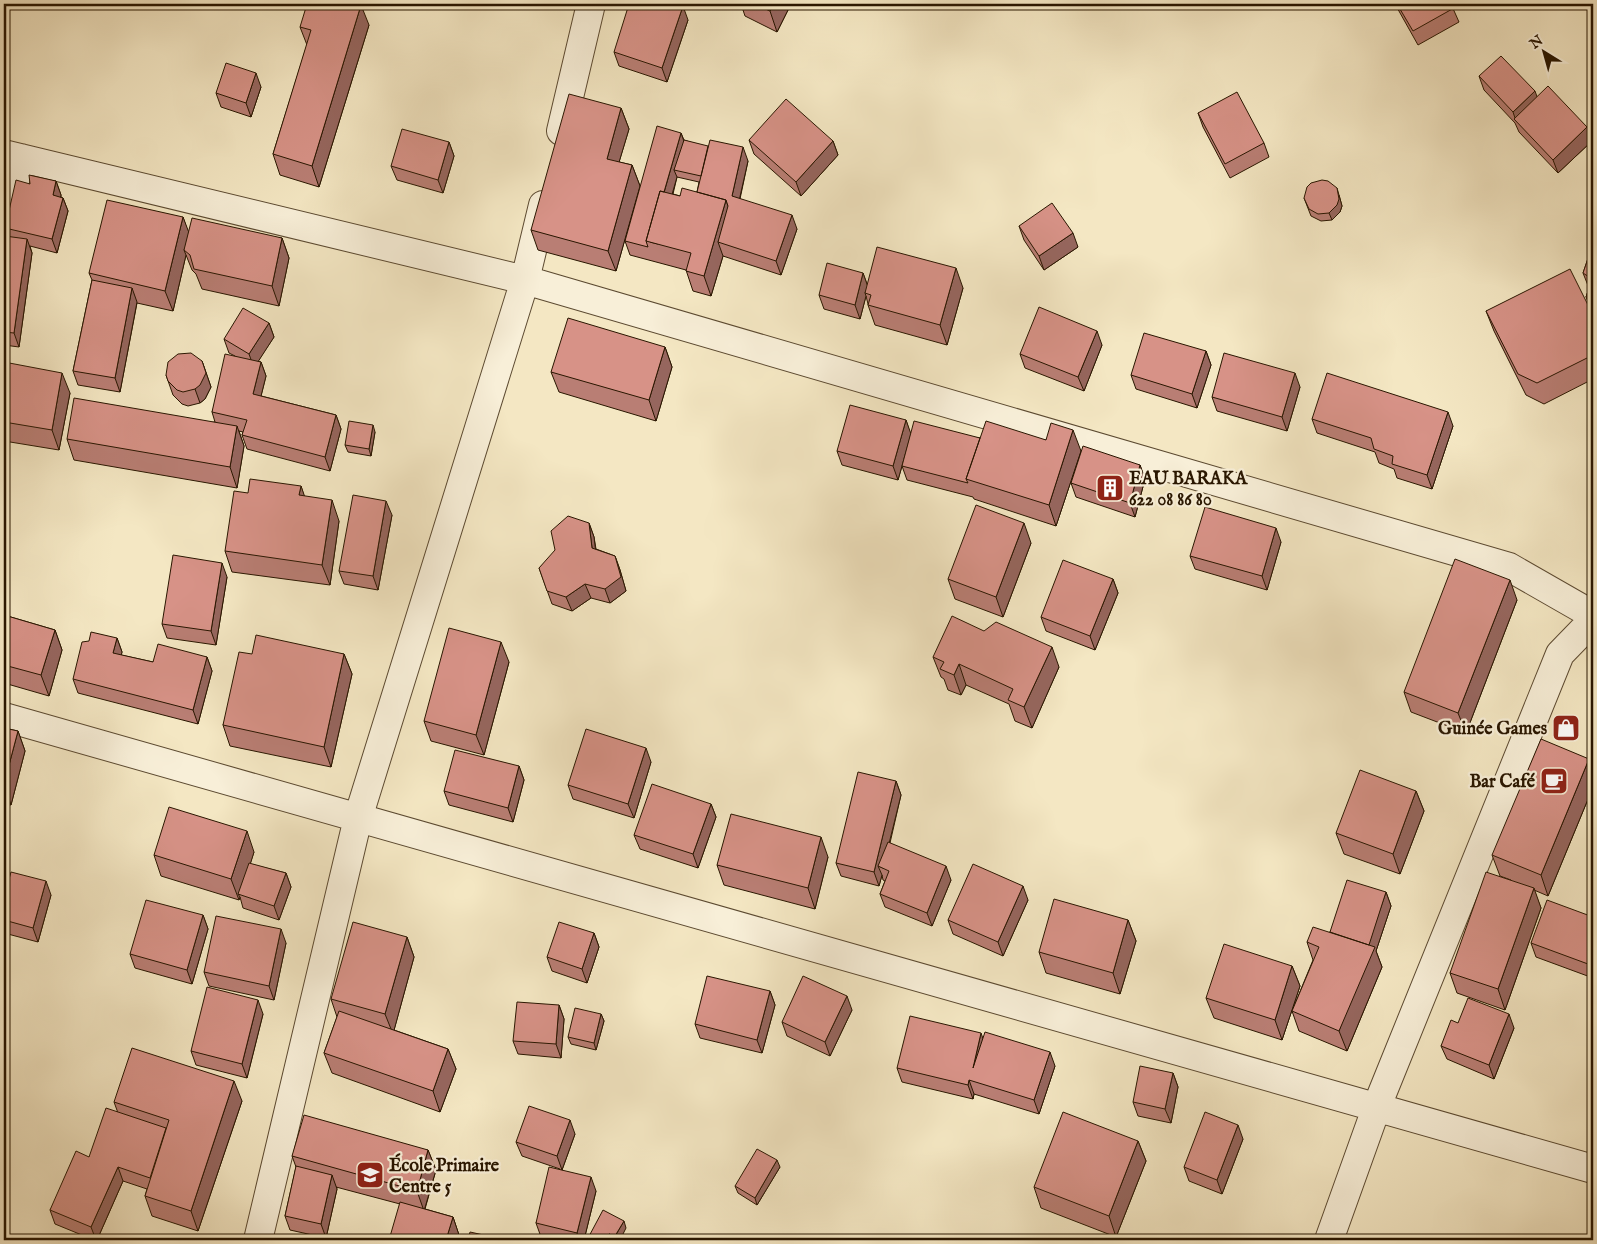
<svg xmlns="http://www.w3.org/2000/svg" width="1597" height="1244" font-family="'IM FELL English',serif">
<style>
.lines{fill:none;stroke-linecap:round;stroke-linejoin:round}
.street-casing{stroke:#5c4a31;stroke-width:30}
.street{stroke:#f8efd8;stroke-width:28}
.wall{fill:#b97e74;stroke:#291600;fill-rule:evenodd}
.shaded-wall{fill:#96665e;stroke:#291600}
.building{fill:#d79287;stroke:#291600}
.labels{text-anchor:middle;stroke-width:4.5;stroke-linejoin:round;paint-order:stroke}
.poi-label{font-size:18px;font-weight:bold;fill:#291600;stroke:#f8efd8;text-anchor:start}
</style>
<rect width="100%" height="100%" fill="#f4e7c3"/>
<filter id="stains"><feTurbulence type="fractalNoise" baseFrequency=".004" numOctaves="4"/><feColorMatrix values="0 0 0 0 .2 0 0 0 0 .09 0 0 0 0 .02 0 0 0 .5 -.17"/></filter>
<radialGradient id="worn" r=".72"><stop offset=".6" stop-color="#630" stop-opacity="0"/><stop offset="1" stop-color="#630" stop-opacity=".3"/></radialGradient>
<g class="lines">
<defs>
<path id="street" d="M561,131L591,4
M4,154L525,280L1509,567L1593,615
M4,222L21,158
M4,717L1593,1169
M258,1240L358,818L525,280L543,205
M1329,1240L1377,1106L1560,654L1593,620"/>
</defs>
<!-- street casing -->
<use href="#street" class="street-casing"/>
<!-- street -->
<use href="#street" class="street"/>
</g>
<!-- wall -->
<path class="wall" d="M360,4H373V6Z
M739,4H791L777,32L745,16L741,4Z
M1395,4H1451L1459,22L1418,45Z
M688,20L667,82L619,66L614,52Z
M369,25L319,187L280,175L273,154L307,45L300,27Z
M1479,76L1537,97L1592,141L1558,173L1519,132L1515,123L1484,90Z
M261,87L251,117L221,107L216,93Z
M621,108L629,129L619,162L632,165L640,186L616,271L538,250L531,230Z
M1198,113L1264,143L1269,157L1230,178L1203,127Z
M681,133L684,140L748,161L740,199L797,229L781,275L723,256L711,296L693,291L686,270L630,255L625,241ZM677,177L699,182L697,192L680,196L673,194Z
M749,140L833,141L838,155L801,196L754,154Z
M449,142L454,156L443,193L397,180L391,166Z
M56,181L61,195V197L63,198L68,211L57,253L30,246L32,253L19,347L4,345V246L8,237L5,228L30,184Z
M1339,195L1342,206L1340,212L1332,220L1321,221L1311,216L1304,198Z
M183,217L188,232L282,238L289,258L279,306L202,289L196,274L192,270L186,255L173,311L137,303L120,392L78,385L73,371L92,280L89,273Z
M1019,226L1078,247L1044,270L1024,240Z
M1593,244V379L1544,404L1526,395L1494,331L1486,311L1592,312L1586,297L1589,288L1583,273Z
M863,273L867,284L963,288L947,345L875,325L868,305V304L866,296L860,319L824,309L819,295Z
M269,323L274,337L258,361L261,362L266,376L261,396L336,415L341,429L330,471L247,449L242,435L243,432L239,431L244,446L237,488L74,460L67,439L215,422L212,412L235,356L229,353L224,339Z
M1102,345L1084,391L1025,368L1020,354Z
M665,347L672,367L656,421L559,392L551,372Z
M1206,351L1211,365L1197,408L1136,389L1131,375Z
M202,361L211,387L205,399L200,403L188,406L182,404L173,395L166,375Z
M4,362L70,393L59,450L4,441Z
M1300,387L1287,431L1217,411L1212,397Z
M1312,419L1453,426L1432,489L1397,478L1394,469L1379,463L1375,452L1317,433Z
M906,420L910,433L980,438L1046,440L1081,451L1056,526L974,499L973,497L907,480L902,466L898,480L842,465L837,451Z
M375,432L371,456L348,452L345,445Z
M1140,465L1145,479L1135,517L1076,497L1071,483Z
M301,486L304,496L339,521L330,585L232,572L225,551Z
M392,515L378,590L344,584L339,571Z
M589,523L594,537L596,549L615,556L620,570L626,591L610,603L591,598L572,611L552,604L539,568Z
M1281,542L1267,590L1195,569L1190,556Z
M1031,543L1003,617L955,599L948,579Z
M227,577L216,645L167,638L162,624Z
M1113,579L1118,593L1095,650L1046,631L1041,617Z
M1517,600L1466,733L1411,712L1404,692Z
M4,615L55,630L62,650L49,696L4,683Z
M117,638L122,652L121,655L153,662L207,657L212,671L198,724L78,693L73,679Z
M252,654H344L352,674L331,767L230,746L223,725Z
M933,657L1059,667L1032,728L1015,721L1009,704L966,685L961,695L948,690L944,679L941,677Z
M509,662L484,755L431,741L424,721Z
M4,728L18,731L25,751L11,805L4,804Z
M1589,759L1593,769V787L1548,896L1534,890L1541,908L1505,1010L1457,993L1450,973L1511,880L1500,876L1492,855Z
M651,762L634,818L573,799L568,785Z
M519,766L524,780L513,822L449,805L444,791Z
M896,781L901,795L890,843L951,880L932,926L885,907L880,894L885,881L883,880L882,875L879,886L841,876L836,863Z
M1416,791L1424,811L1400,874L1344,854L1336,833Z
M711,804L716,817L698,868L640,849L634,835Z
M254,852L250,864L286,873L291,887L279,920L243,908L240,897L239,900L161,876L154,855Z
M828,857L815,909L724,885L717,865Z
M1386,892L1391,906L1376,951L1382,967L1347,1051L1299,1031L1292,1011L1313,960L1307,942L1330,932Z
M51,895L38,942L4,933V897Z
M1028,900L1003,956L953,934L948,920Z
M203,915L208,929L192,984L135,968L130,954Z
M1593,917V978L1536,957L1531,943Z
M1128,920L1136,941L1120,994L1046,973L1039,952Z
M594,933L599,947L587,983L552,971L547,957Z
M407,937L414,957L394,1030L448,1049L456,1069L440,1112L332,1073L324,1053L337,1017L331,999Z
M286,943L274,1000L209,986L204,972Z
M1292,966L1300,986L1282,1040L1214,1018L1206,998Z
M770,991L775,1005L762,1053L700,1038L695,1024Z
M559,1005L564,1019L561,1058L518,1054L513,1041Z
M852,1010L830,1056L787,1036L782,1022Z
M263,1014L247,1078L196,1065L191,1051Z
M601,1014L604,1021L596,1050L571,1044L568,1037Z
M1458,1023L1514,1028L1494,1079L1447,1059L1441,1046Z
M983,1038L1055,1066L1039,1114L974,1094L973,1099L902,1082L897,1068Z
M1173,1073L1178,1087L1171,1123L1138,1116L1133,1102Z
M242,1101L198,1231L152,1216L145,1196L147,1189L123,1181L97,1240H94L55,1224L50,1210L89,1157L118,1113L114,1102Z
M575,1134L562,1170L596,1191L584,1240H554L541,1237L536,1223L560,1169L522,1156L516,1142Z
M1243,1139L1222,1194L1189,1181L1184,1167Z
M1138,1141L1146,1161L1116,1237L1041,1208L1034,1187Z
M428,1150L436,1170L425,1209L453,1217L460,1238L400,1204L336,1187L337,1189L326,1238L290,1230L285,1216L296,1167L292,1156Z
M780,1167L757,1205L738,1193L735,1186Z"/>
<!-- shaded-wall -->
<path class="shaded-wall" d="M774,4H791L777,32L770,11Z
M361,5L369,25L319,187L312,166Z
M683,6L688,20L667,82L662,68Z
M256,73L261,87L251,117L246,103Z
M1535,91L1540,105L1516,121L1513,112Z
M621,108L629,129L614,179L607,159Z
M1587,127L1592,141L1558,173L1553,160Z
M681,133L686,147L674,170L677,177L658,244L650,242Z
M833,141L838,155L801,196L796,182Z
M449,142L454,156L443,193L438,180Z
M743,147L748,161L737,210L732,196Z
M632,165L640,186L616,271L608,251Z
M56,181L61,195L58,209L53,195Z
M1337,188L1339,195L1342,206L1340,212L1332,220L1329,213Z
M63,198L68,211L57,253L52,239Z
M726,200L733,220L718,242L723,256L711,296L704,276Z
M792,215L797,229L781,275L776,261Z
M183,217L191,238L184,250L186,255L173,311L165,291Z
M1073,233L1078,247L1044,270L1039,256Z
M282,238L289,258L279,306L272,286Z
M27,239L32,253L19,347L14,333Z
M956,268L963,288L947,345L940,325Z
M863,273L868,287L865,293L866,296L860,319L855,305Z
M132,288L137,302L120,392L115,378Z
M269,323L274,337L254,368L249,354Z
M1097,331L1102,345L1084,391L1078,377Z
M665,347L672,367L656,421L649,400Z
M1206,351L1211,365L1197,408L1192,394Z
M202,361L211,387L205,399L200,403L195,389Z
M261,362L266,376L258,408L253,394Z
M62,373L70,393L59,450L52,430Z
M1295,373L1300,387L1287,431L1282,417Z
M1448,412L1453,426L1432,489L1427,475Z
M336,415L341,429L330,471L325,457Z
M906,420L911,434L898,480L893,466Z
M373,425L375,432L371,456L369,449Z
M237,426L244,446L237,488L230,467Z
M1073,430L1081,451L1056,526L1049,505Z
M1140,465L1145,479L1135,517L1130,503Z
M301,486L308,506L299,495Z
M332,500L339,521L330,585L322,565Z
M386,501L392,515L378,590L373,576Z
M589,523L594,537L597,562L592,548Z
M1024,523L1031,543L1003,617L996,597Z
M1276,528L1281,542L1267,590L1262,576Z
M615,556L620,570L626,591L610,603L605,589Z
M222,563L227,577L216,645L211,631Z
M1113,579L1118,593L1095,650L1090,636Z
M1510,580L1517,600L1466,733L1458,713Z
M585,584L591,598L572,611L566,597Z
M55,630L62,650L49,696L41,675Z
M117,638L122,652L119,667L113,653Z
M501,642L509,662L484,755L476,735Z
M1052,647L1059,667L1032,728L1024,707Z
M344,654L352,674L331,767L324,747Z
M207,657L212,671L198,724L193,710Z
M959,664L966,685L961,695L954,675Z
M18,731L25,751L11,805L4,784Z
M646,748L651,762L634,818L628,804Z
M1589,759L1593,769V787L1548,896L1541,875Z
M519,766L524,780L513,822L508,808Z
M896,781L901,795L883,868L878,866L882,875L879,886L874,872Z
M1416,791L1424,811L1400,874L1393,854Z
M711,804L716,817L698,868L693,854Z
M247,831L254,852L241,894H238L240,897L239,900L231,879Z
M821,837L828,857L815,909L808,888Z
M946,866L951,880L932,926L927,913Z
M286,873L291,887L279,920L274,906Z
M46,881L51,895L38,942L33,928Z
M1023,886L1028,900L1003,956L998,942Z
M1534,888L1541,908L1505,1010L1498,989Z
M1386,892L1391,906L1376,951L1382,967L1347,1051L1339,1031Z
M203,915L208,929L192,984L187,970Z
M1128,920L1136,941L1120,994L1113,973Z
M281,929L286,943L274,1000L269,986Z
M594,933L599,947L587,983L582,969Z
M407,937L414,957L393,1034L385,1014Z
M1593,950V978L1588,964Z
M1292,966L1300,986L1282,1040L1275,1020Z
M770,991L775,1005L762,1053L757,1040Z
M847,996L852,1010L830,1056L825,1042Z
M258,1000L263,1014L247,1078L242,1064Z
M559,1005L564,1019L561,1058L556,1044Z
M601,1014L604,1021L596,1050L594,1043Z
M1509,1014L1514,1028L1494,1079L1489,1065Z
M981,1033L986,1047L973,1068Z
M448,1049L456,1069L440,1112L433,1091Z
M1050,1052L1055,1066L1039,1114L1034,1100Z
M1173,1073L1178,1087L1171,1123L1165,1109Z
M969,1080L974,1094L973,1099L968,1085Z
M234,1081L242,1101L198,1231L191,1211Z
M570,1120L575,1134L562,1170L557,1156Z
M1238,1125L1243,1139L1222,1194L1217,1180Z
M1138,1141L1146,1161L1116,1237L1109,1216Z
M428,1150L436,1170L424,1211L417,1191Z
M777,1160L780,1167L757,1205L755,1198Z
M118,1167L123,1181L97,1240H96L91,1227Z
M332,1175L337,1189L326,1238L321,1224Z
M591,1177L596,1191L584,1240H580L577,1233Z
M453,1217L460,1238V1240H446Z
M624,1221L626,1228L620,1240H613Z"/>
<!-- building -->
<path class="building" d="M307,4H358L361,5L312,166L273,154L311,30L300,27Z
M629,4H676L683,6L662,68L614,52Z
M754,4H774L770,11Z
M1397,4H1451L1454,8L1413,31Z
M1501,56L1535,91L1513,112L1479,76Z
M226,63L256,73L246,103L216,93Z
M1548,86L1587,127L1553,160L1514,119Z
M1237,92L1264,143L1225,164L1198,113Z
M569,94L621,108L607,159L632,165L608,251L531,230Z
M786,99L833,141L796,182L749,140Z
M657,126L681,133L664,192L660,191L646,241L648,247L625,241Z
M402,129L449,142L438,180L391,166Z
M684,140L708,146L701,176L674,170Z
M710,140L743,147L732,196L792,215L776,261L718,242L728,206L726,200L697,192Z
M29,175L56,181L53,195L63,198L52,239L5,228L16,180L30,184Z
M1322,180L1328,181L1337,188L1339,199L1337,205L1329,213L1318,214L1309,209L1304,198L1307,187L1311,183Z
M682,188L726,200L704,276L686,271L691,253L646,241L660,191L680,196Z
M107,200L183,217L165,291L89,273Z
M1052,203L1073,233L1039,256L1019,226Z
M192,218L282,238L272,286L194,269L190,255L184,250Z
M5,236L27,239L14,333L4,332V246Z
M1593,244V299L1586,297L1592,279L1583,273Z
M877,247L956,268L940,325L868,305L871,295L865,293Z
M827,263L863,273L855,305L819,295Z
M1570,269L1593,315V355L1537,383L1518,374L1486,311Z
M92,280L132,288L115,378L73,371Z
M1039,307L1097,331L1078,377L1020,354Z
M243,308L269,323L249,354L224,339Z
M568,318L665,347L649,400L551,372Z
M1144,333L1206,351L1192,394L1131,375Z
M191,353L202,361L206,373L200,385L195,389L183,392L177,390L168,381L166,375L168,362L178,354Z
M1224,353L1295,373L1282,417L1212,397Z
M225,354L261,362L253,394L336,415L325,457L242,435L247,420L212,412Z
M4,362L62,373L52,430L4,422Z
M1327,373L1448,412L1427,475L1392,464L1393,456L1374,449L1371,438L1312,419Z
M74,398L237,426L230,467L67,439Z
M850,405L906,420L893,466L837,451Z
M349,421L373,425L369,449L345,445Z
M914,421L980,438L966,479L968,483L902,466Z
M986,421L1046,440L1051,423L1073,430L1049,505L966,479Z
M1083,446L1140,465L1130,503L1071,483Z
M250,479L301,486L299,495L332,500L322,565L225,551L234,491L248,493Z
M353,495L386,501L373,576L339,571Z
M976,505L1024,523L996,597L948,579Z
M1205,507L1276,528L1262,576L1190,556Z
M568,516L589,523L592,548L615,556L621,577L605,589L585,584L566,597L547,591L539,568L555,550L551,531Z
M173,555L222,563L211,631L162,624Z
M1455,559L1510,580L1458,713L1404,692Z
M1063,560L1113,579L1090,636L1041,617Z
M4,615L55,630L41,675L4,665Z
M952,616L984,631L996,622L1052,647L1024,707L1008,700L1013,689L959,664L954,675L940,669L944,662L933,657Z
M449,628L501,642L476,735L424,721Z
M91,632L117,638L113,653L153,662L158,644L207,657L193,710L73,679L82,642L89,641Z
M256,635L344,654L324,747L223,725L239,652L252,654Z
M4,728L18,731L4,784Z
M586,729L646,748L628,804L568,785Z
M1541,739L1589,759L1541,875L1492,855Z
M455,750L519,766L508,808L444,791Z
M1360,770L1416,791L1393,854L1336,833Z
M858,772L896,781L874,872L836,863Z
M652,784L711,804L693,854L634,835Z
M169,807L247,831L231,879L154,855Z
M731,814L821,837L808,888L717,865Z
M888,842L946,866L927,913L880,894L889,871L878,866Z
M249,863L286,873L274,906L238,894Z
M973,864L1023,886L998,942L948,920Z
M11,872L46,881L33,928L4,920V897Z
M1486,872L1534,888L1498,989L1450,973Z
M1347,880L1386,892L1369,945L1330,932Z
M1054,899L1128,920L1113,973L1039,952Z
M146,900L203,915L187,970L130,954Z
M1547,900L1593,917V950L1588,964L1531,943Z
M216,916L281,929L269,986L204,972Z
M353,922L407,937L385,1014L331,999Z
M559,922L594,933L582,969L547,957Z
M1313,927L1375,947L1339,1031L1292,1011L1319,947L1307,942Z
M1224,944L1292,966L1275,1020L1206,998Z
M707,976L770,991L757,1040L695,1024Z
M803,976L847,996L825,1042L782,1022Z
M207,987L258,1000L242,1064L191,1051Z
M1468,998L1509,1014L1489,1065L1441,1046L1451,1020L1458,1023Z
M517,1002L559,1005L556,1044L513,1041Z
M575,1008L601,1014L594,1043L568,1037Z
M339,1011L448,1049L433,1091L324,1053Z
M910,1016L981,1033L973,1068L985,1032L1050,1052L1034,1100L969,1080L968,1085L897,1068Z
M132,1048L234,1081L191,1211L145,1196L169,1120L114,1102Z
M1140,1066L1173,1073L1165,1109L1133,1102Z
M529,1106L570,1120L557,1156L516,1142Z
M106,1108L166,1128L150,1178L118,1167L91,1227L50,1210L76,1151L89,1157Z
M1063,1112L1138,1141L1109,1216L1034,1187Z
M1205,1112L1238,1125L1217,1180L1184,1167Z
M304,1115L428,1150L417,1191L292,1156Z
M757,1149L777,1160L755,1198L735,1186Z
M296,1166L332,1175L321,1224L285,1216Z
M549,1167L591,1177L577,1233L536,1223Z
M400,1202L453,1217L446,1240H389Z
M603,1210L624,1221L615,1236L609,1234L607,1240H587Z
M470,1232L506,1240H468Z
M609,1234L626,1240H607Z"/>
<!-- icons -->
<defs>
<symbol id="building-square" viewBox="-11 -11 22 22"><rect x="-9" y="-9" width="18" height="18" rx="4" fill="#8f2418" stroke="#f8efd8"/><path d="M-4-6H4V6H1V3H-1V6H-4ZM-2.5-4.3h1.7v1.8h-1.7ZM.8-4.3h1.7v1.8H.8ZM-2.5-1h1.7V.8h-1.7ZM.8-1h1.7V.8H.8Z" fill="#fff"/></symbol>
<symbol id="shop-square" viewBox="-11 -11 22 22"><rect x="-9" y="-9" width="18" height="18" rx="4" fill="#8f2418" stroke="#f8efd8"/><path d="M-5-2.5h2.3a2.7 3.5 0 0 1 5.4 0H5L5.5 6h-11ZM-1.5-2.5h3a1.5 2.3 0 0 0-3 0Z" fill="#fff"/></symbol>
<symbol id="cafe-square" viewBox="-11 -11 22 22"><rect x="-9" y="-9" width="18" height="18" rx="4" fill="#8f2418" stroke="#f8efd8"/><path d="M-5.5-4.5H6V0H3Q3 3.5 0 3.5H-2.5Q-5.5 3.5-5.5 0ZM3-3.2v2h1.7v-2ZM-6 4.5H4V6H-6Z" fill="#fff"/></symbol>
<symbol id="school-square" viewBox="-11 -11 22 22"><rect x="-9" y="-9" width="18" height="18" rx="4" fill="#8f2418" stroke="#f8efd8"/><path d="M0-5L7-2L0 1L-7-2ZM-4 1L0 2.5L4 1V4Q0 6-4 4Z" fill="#fff"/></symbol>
</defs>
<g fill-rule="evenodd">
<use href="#building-square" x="1094" y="472" width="32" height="32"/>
<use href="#shop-square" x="1550" y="712" width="32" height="32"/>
<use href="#cafe-square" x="1538" y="765" width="32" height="32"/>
<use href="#school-square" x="354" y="1159" width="32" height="32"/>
</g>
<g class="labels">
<!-- poi labels -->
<g class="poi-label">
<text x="1129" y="484">EAU BARAKA<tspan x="1129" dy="21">622 08 86 80</tspan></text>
<text x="1547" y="734" text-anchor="end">Guinée Games</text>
<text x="1535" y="787" text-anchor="end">Bar Café</text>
<text x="389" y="1171">École Primaire<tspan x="389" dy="21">Centre 5</tspan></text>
</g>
</g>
<!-- margin -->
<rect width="1597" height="1244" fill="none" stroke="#f4e7c3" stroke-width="20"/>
<rect x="5" y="5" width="1587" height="1234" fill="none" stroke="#291600" stroke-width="2.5"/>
<rect x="10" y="10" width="1577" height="1224" fill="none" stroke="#291600"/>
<!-- north arrow -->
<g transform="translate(1544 52) rotate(323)" stroke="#f8efd8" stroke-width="4" paint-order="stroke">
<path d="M0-4L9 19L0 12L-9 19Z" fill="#291600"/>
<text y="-8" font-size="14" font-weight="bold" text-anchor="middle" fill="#291600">N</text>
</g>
<rect width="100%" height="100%" filter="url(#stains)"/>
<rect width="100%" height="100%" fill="url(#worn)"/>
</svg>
